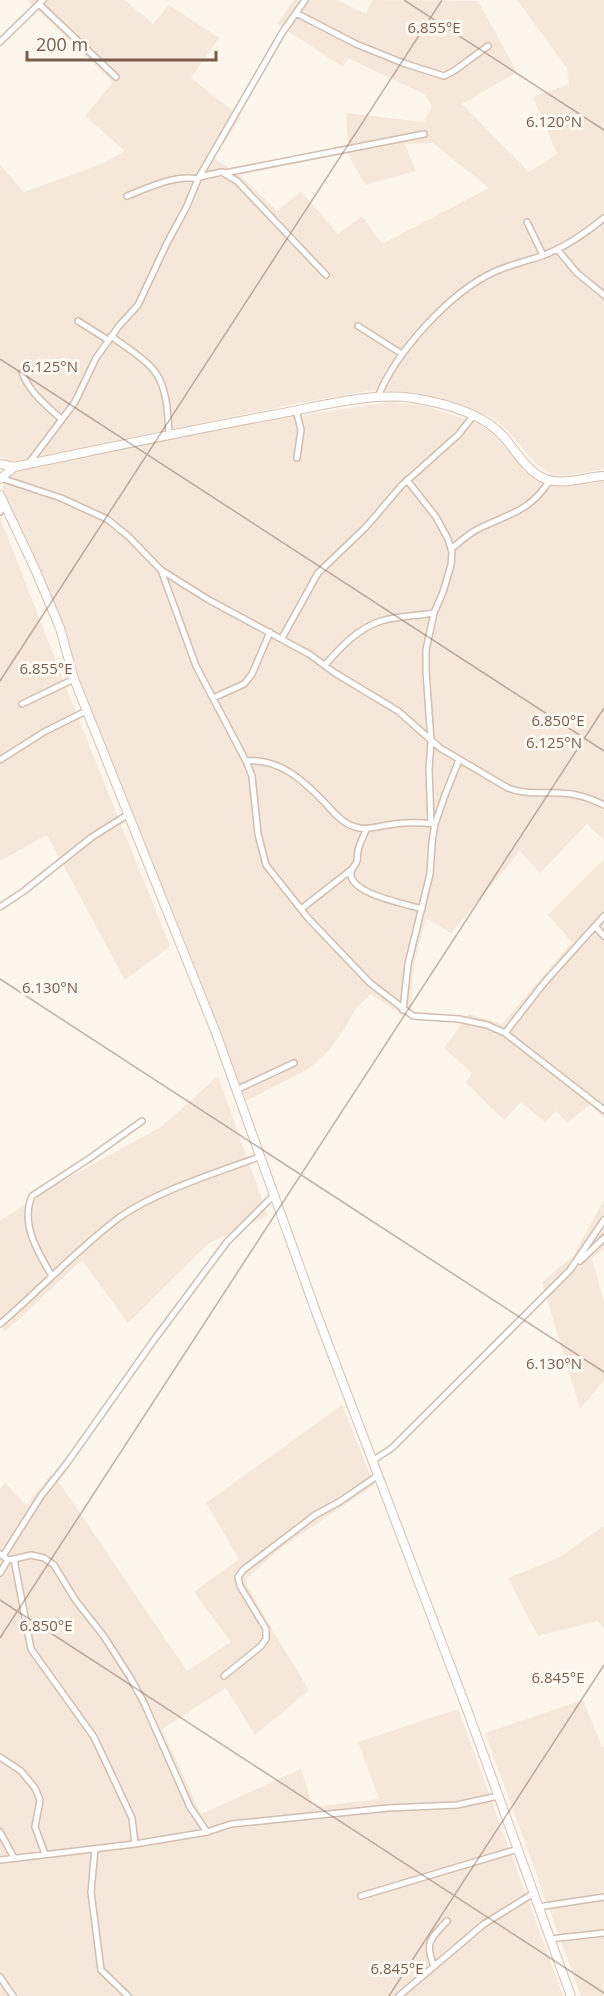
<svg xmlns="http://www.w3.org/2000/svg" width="604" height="1996" font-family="'Open Sans',sans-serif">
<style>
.residential{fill:#f5e8da}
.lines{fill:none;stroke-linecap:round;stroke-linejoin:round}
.street-casing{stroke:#d1beb0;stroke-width:8}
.secondary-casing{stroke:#d6c0b0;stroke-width:10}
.street{stroke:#fff;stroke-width:5}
.secondary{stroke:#fff;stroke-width:8}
.ticks{fill:none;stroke:#7a5c4d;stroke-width:1.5;stroke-opacity:0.45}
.ticks-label{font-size:15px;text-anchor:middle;fill:#7a5c4d;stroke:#fffaf3;stroke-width:6;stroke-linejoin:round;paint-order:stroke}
</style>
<rect width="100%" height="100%" fill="#fdf6ec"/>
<!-- residential -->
<path class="residential" d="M27,0H125L153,24L169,5L219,38L191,78L241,117L214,158L243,178L277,211L301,191L338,234L362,216L382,244L489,188L433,143L405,144L416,171L365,185L349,156L346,113L424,122L432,107L426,95L348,58L343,67L277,24L294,0H338L366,14L372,0L478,1L517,72L462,104L529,172L557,154L533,97L569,84L567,68L517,0H604V469L564,476L549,473L535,463L509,432L493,418L463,405L412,392L373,390L300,403L11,462L0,457V165L24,192L104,163L125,151L85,116L113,82Z
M391,402L427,406L476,423L490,431L502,442L525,472L544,484L557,487L576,485L592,480H604V840L587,824L540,873L520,851L451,933L426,918L413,969L411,1008L403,1016L371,994L356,1008L345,1028L330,1049L310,1068L246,1101L182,934L81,688L4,498L2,488L10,474L19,470L39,466L277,419Z
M0,517L69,695L170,946L125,980L47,835L0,861Z
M604,859V1118L591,1105L567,1122L556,1111L545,1122L521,1102L504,1120L466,1083L472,1073L444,1048L469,1014L502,1024L572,942L548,915Z
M218,1076L268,1216L209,1243L128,1323L82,1260L5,1332L0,1322V1221L44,1191L161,1127Z
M604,1200V1249L592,1259L604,1302V1380L580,1409L542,1282L574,1255Z
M342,1405L374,1485L281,1548L247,1578L246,1583L274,1633L309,1690L255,1735L226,1688L162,1729L201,1814L301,1769L313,1807L379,1799L358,1742L458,1709L563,1996H0V1488L5,1483L26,1505L50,1475L61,1485L187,1671L231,1642L194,1592L239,1559L206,1503Z
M604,1526V1629L598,1621L538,1636L508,1578L560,1557Z
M583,1700L602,1747H604V1996H581L485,1733Z"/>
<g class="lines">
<defs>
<path id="street" d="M39,4L116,77
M296,13L356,44L403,63L444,76L454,71L488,46
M0,42L43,0
M225,173L424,134
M199,177L222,172L237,181L326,275
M127,196C148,188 175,174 198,179
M527,222L543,255
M557,249L577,273L604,295
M78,321L108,340
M358,326L402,354
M111,336C124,346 140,355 152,368C167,384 168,413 169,434
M22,372C29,392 45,404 61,419
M378,397C395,353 450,292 494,272C509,265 526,261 542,256C563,248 586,233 604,218
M296,410L301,430L297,458
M29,463L75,402L96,358L119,326L138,305L167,243L187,206L198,179L282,33L305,0
M1,478L61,498L107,519L128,536L161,570L209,600L309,654L335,673L398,711L440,748L508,788C526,795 540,792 559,793C576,793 589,798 604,805
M407,480L436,517L448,539L452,552L451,565L443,592L434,613L426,650V671L431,741L429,769L431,823
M0,512L4,504
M451,549C461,541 470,532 482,527C512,513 531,510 550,480
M161,570L196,666L246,761L252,776L258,834L266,865L308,918L370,983L413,1016L459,1019L487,1025L505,1033L604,1110
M282,638L318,573L366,527L401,486L459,434L473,416
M325,665C340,648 358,628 381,621C398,616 417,616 434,613
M213,698L244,684L252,674L270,632
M22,704L74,679
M0,760L44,732L86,711
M246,761C279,758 303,780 324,802C332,810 338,819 348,824C363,832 373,827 388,825C403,822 418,822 434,824
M366,830C364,835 361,841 359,847C357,851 358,856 357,861C356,865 351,868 351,873C349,894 407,904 422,909
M0,907L24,891L92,837L127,815
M301,909L351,870
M595,926L604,936
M403,1010L408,964L430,874L432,842L435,824L445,795L459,760
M505,1033L544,983L604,916
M236,1090L294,1063
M580,1261L604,1238
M52,1276C38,1253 20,1223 32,1196L90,1158L142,1121
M0,1324C41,1289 77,1249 120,1217C157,1191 216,1173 259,1157
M372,1461L392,1448L570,1270L604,1220
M0,1554L8,1560L14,1559L31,1649L94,1737L132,1818L135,1844
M3,1556L41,1496L67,1463L154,1340L227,1242L273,1196
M14,1559L31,1555L44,1558L54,1565L76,1601L103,1635L130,1677L144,1703L190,1807L207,1832
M0,1573L8,1560
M224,1676L261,1646L266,1639V1629L240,1586L238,1577L243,1570L315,1515L339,1502L377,1476
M0,1757L21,1771L35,1788L40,1800L35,1827L45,1854
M0,1832L14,1858
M95,1849L91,1892L101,1970L128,1996
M0,1860L135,1844L207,1832L231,1824L388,1808L457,1805L498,1796
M361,1896L518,1849
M538,1907L604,1897
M550,1939L604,1933
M434,1966C424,1942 431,1938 447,1921
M0,1977L13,1996
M399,1996L484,1924L534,1893"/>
<path id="secondary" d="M0,464L14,467C102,449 189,430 278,414C321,406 369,392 413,398C444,403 483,413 504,437C515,450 526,469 541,477C560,487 584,477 604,476
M0,479L14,467
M0,495L35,569L60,628L74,679L216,1033L316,1312L468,1712L571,1996"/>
</defs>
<!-- street casing -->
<use href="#street" class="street-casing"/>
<!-- secondary casing -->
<use href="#secondary" class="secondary-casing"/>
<!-- street -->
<use href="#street" class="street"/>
<!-- secondary -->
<use href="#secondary" class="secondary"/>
</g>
<!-- ticks -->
<path class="ticks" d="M404,0L604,130M0,359L604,751M0,681L442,0M0,979L604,1372M0,1600L604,1993M0,1638L604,708M389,1996L604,1665"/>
<g class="ticks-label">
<text x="434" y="33">6.855°E</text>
<text x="554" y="127">6.120°N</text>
<text x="50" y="372">6.125°N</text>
<text x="46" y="674">6.855°E</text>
<text x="558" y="726">6.850°E</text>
<text x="554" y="748">6.125°N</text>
<text x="50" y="993">6.130°N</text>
<text x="554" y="1369">6.130°N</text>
<text x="46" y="1631">6.850°E</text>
<text x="558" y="1683">6.845°E</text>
<text x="397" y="1974">6.845°E</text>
</g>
<!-- scale -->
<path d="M27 51v9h189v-9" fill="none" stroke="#7a5c4d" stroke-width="3"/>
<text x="36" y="51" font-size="18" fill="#7a5c4d" stroke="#fffaf3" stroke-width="4.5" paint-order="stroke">200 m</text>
</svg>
